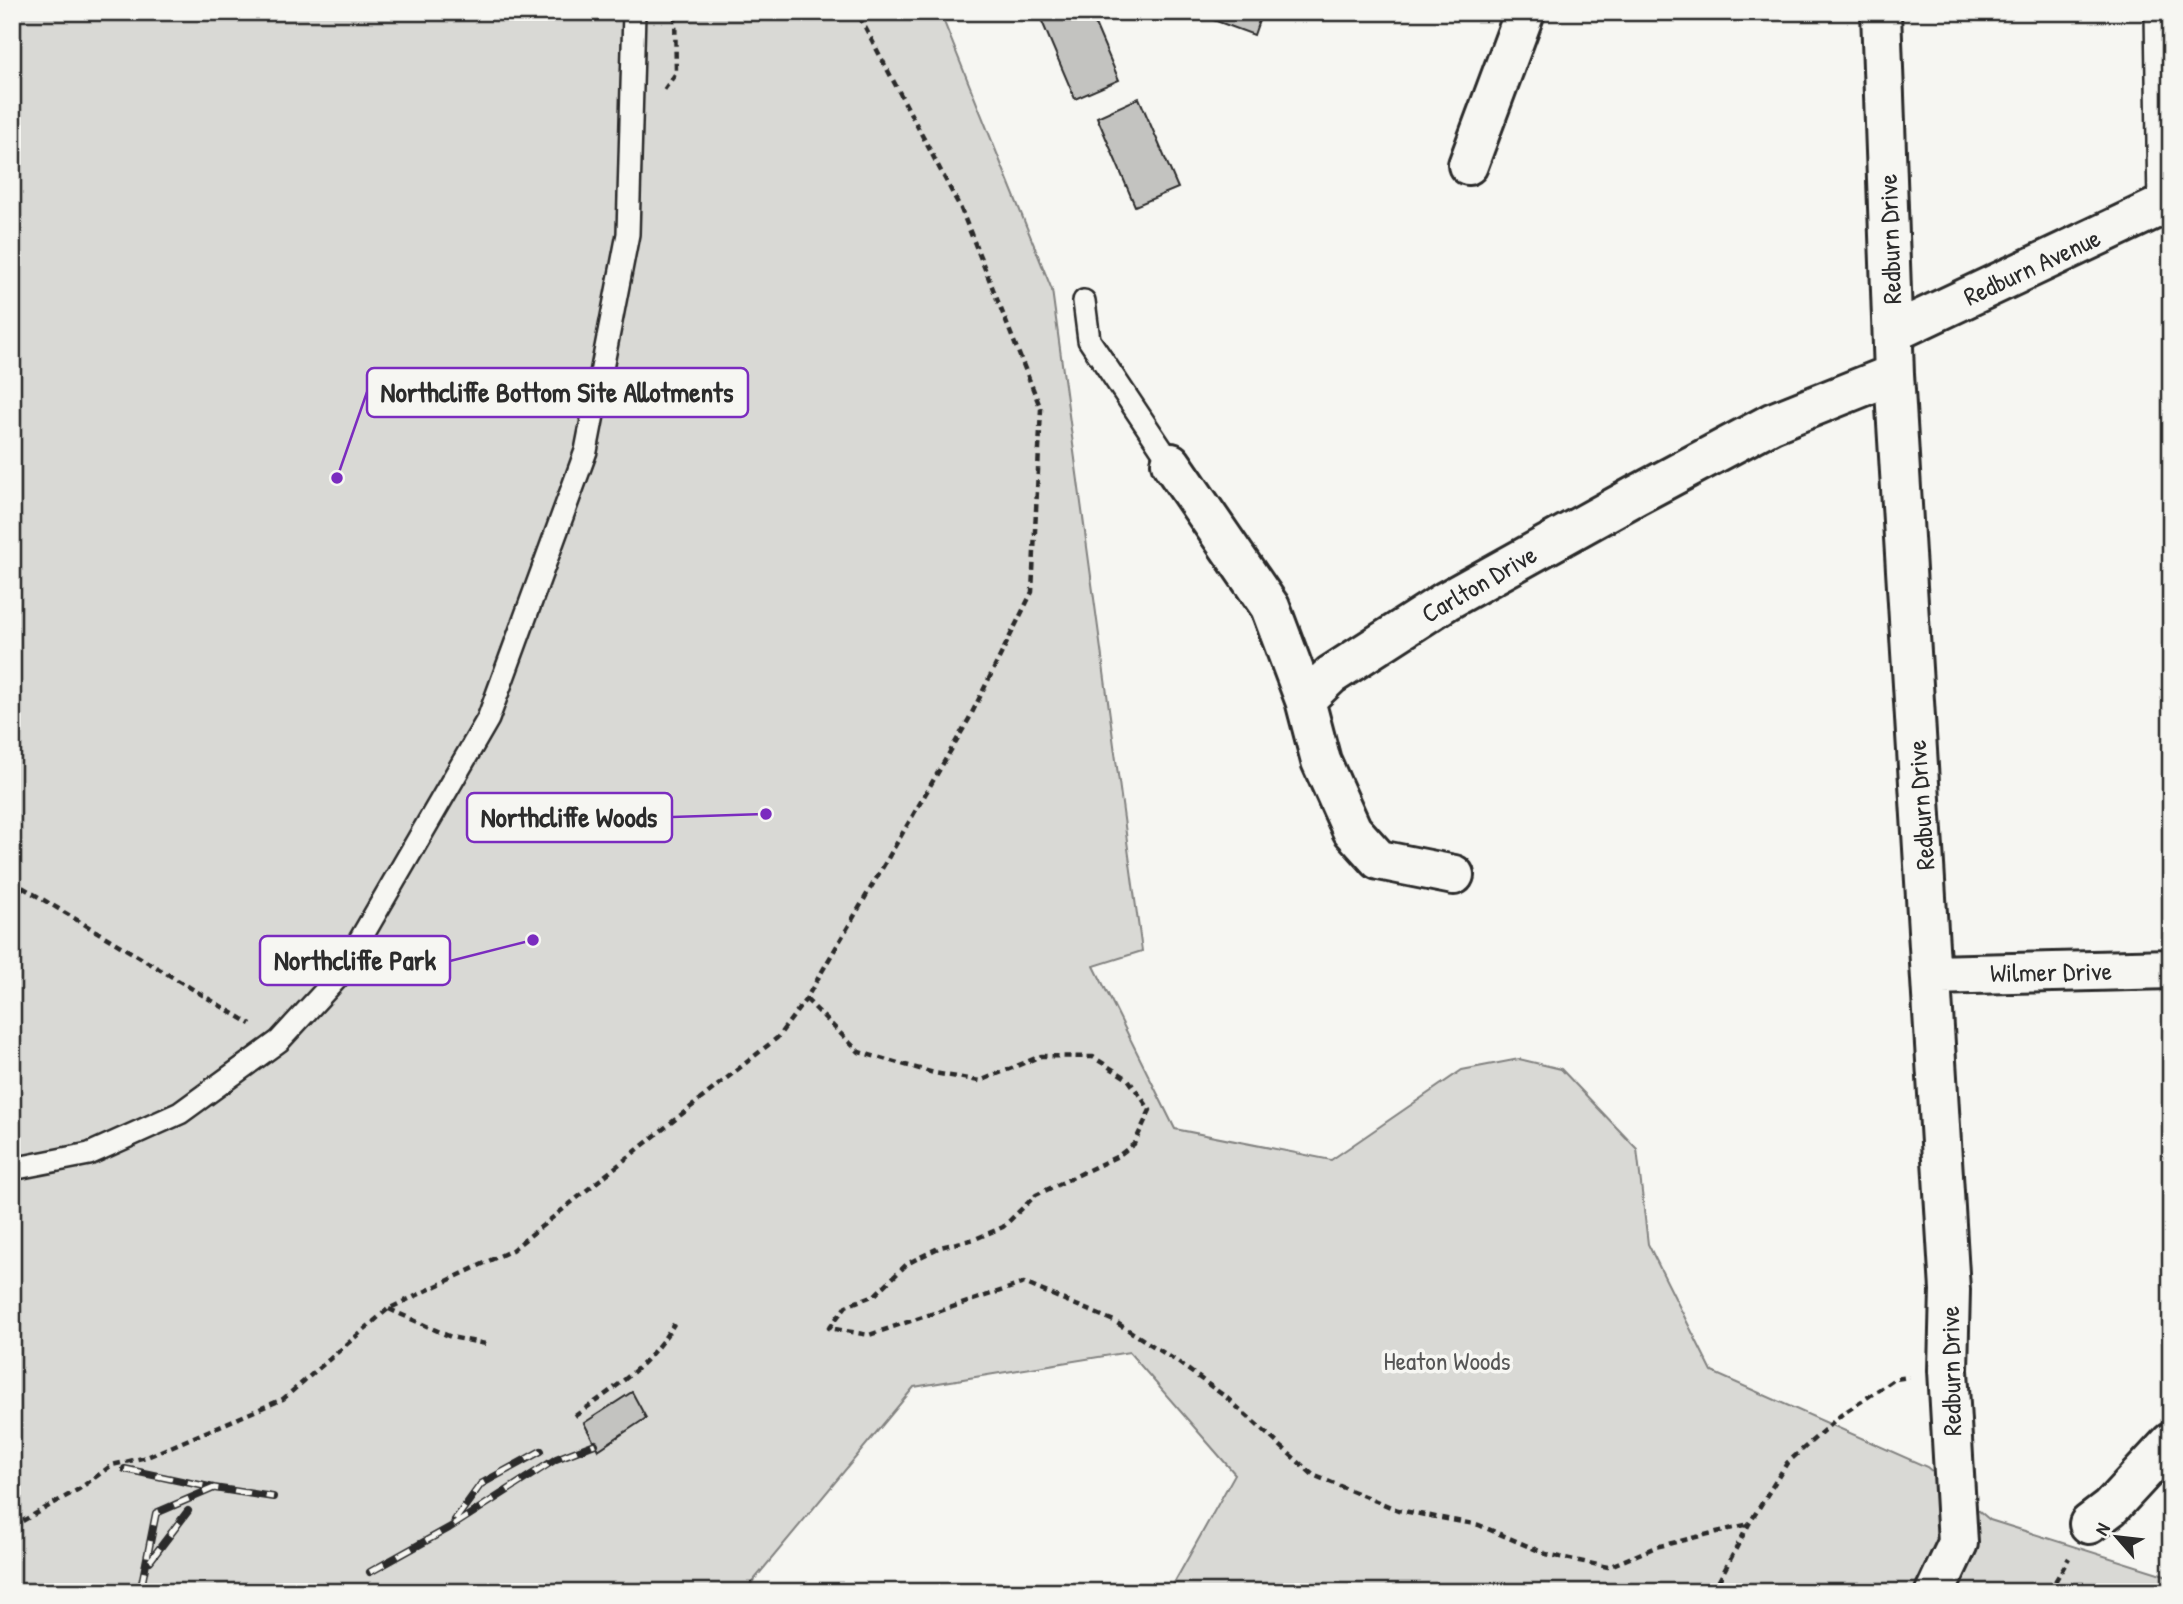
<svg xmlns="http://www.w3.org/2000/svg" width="2183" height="1604" font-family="'Patrick Hand',sans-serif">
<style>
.green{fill:#d9d9d5;stroke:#828280;stroke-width:2}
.building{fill:#c3c3c0;stroke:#2b2b2b;stroke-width:2}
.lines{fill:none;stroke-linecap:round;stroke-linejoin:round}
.service-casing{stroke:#2b2b2b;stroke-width:26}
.minor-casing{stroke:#2b2b2b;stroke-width:44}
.path{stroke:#2b2b2b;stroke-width:4.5;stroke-dasharray:7 5;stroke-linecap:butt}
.service{stroke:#f6f6f2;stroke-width:21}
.minor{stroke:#f6f6f2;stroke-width:38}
.rail-casing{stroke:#2b2b2b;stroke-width:8}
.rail{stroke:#f6f6f2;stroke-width:5;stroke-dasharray:16;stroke-linecap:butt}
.labels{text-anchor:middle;stroke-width:7;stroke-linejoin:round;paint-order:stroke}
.street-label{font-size:26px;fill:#2b2b2b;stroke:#f6f6f2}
.park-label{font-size:26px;fill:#565656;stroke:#f6f6f2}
.leader{fill:none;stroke:#7b2cbf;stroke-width:2.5}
.callout-dot{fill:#7b2cbf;stroke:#f6f6f2;stroke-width:2.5}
.callout{fill:#f6f6f2;stroke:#7b2cbf;stroke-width:2.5}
.callout-label{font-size:28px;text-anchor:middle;font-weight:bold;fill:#2b2b2b}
</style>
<rect width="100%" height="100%" fill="#f6f6f2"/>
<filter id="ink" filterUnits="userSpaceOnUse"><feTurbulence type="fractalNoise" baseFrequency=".0143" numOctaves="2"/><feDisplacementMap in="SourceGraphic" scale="14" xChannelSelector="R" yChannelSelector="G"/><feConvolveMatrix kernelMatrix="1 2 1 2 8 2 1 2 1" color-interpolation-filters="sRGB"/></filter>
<g filter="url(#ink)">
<!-- green -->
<path class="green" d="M12,12H940L1052,290L1142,951L1094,966L1175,1129L1331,1160L1462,1070L1519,1059L1561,1069L1637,1149L1648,1244L1712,1372L1927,1467L1990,1520L2171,1577V1592H1169L1235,1474L1129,1352L914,1387L744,1592H12Z"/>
<!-- building -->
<path class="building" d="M1038,12H1090L1119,80L1075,99Z
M1192,12H1262L1254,35Z
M1139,98L1178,188L1135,206L1097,117Z
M632,1392L646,1418L598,1450L584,1423Z"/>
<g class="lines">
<defs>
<path id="service" d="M2156,12L2159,207
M1084,301L1089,340L1171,463
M12,1169L89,1154L180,1113L279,1041L339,976L488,719L586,451L628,234L634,12"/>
<path id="minor" d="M1881,12L1894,374L1950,1290L1948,1370L1958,1543L1935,1592
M1468,165L1525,12
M1894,332L2159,207L2171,205
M1171,463L1270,607L1305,700
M1454,875L1379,860L1352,830L1321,761L1305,700L1331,675L1446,601L1635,496L1772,423L1894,374
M1932,975L2171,969
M2089,1524L2110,1508L2171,1442"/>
</defs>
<!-- service casing -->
<use href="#service" class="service-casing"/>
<!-- minor casing -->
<use href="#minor" class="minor-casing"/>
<!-- path -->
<path class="path" d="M664,90L676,73L675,12
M12,881L251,1024
M806,999L859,1052L934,1073L980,1081L1041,1056L1093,1057L1128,1079L1150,1110L1134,1144L1118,1156L1036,1195L1003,1227L975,1239L940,1247L907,1264L875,1295L846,1306L829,1328L869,1335L1024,1283L1114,1321L1175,1360L1227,1398L1313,1475L1398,1510L1479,1525L1546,1554L1608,1567L1656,1547L1749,1524
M389,1309L451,1337L486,1344
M575,1416C617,1386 646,1368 674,1324
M12,1527L79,1489L112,1465L147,1457L283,1399L388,1309L512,1250L777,1038L806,999L969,719L1032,592L1041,409L961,209L857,12
M1713,1592L1749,1524L1787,1463L1841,1415L1895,1379L1909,1377
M2049,1592L2069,1558"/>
<!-- service -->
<use href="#service" class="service"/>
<!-- minor -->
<use href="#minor" class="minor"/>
<defs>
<path id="rail" d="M125,1469L214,1488
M455,1520L481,1484L541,1451
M150,1561L188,1511
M370,1572L449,1528L556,1459L595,1444
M141,1588L156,1513L214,1488L273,1497"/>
</defs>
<!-- rail casing -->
<use href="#rail" class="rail-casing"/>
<!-- rail -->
<use href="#rail" class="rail"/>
</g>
</g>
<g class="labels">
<!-- street labels -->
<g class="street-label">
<text transform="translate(1890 239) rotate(-92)" y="9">Redburn Drive</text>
<text transform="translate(2032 267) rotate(-25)" y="9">Redburn Avenue</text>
<text transform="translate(1479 584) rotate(-30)" y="9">Carlton Drive</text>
<text transform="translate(1921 805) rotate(-94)" y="9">Redburn Drive</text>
<text transform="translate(2051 972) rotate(-1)" y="9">Wilmer Drive</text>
<text transform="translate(1951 1371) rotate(-91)" y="9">Redburn Drive</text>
</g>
<!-- park labels -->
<g class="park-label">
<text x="1447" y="1370">Heaton Woods</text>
</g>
</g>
<!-- callouts -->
<path class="leader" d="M337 478L367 392M766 814L672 817M533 940L450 961"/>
<g class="callout-dot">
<circle cx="337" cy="478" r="7"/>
<circle cx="766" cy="814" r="7"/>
<circle cx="533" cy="940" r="7"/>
</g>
<g class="callout">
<rect x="367" y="368" width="381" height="49" rx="7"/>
<rect x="467" y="793" width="205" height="49" rx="7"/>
<rect x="260" y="936" width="190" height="49" rx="7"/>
</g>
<g class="callout-label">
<text x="557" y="402">Northcliffe Bottom Site Allotments</text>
<text x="569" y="827">Northcliffe Woods</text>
<text x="355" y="970">Northcliffe Park</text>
</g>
<!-- margin -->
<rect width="2183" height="1604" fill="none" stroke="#f6f6f2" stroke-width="42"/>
<rect x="21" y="21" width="2141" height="1562" fill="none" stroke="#2b2b2b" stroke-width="2.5" filter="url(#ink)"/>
<!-- north arrow -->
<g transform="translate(2117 1537) rotate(298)" stroke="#f6f6f2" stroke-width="5" paint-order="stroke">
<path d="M0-5L12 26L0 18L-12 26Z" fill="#2b2b2b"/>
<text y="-10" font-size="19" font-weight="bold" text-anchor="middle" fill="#2b2b2b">N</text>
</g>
</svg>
